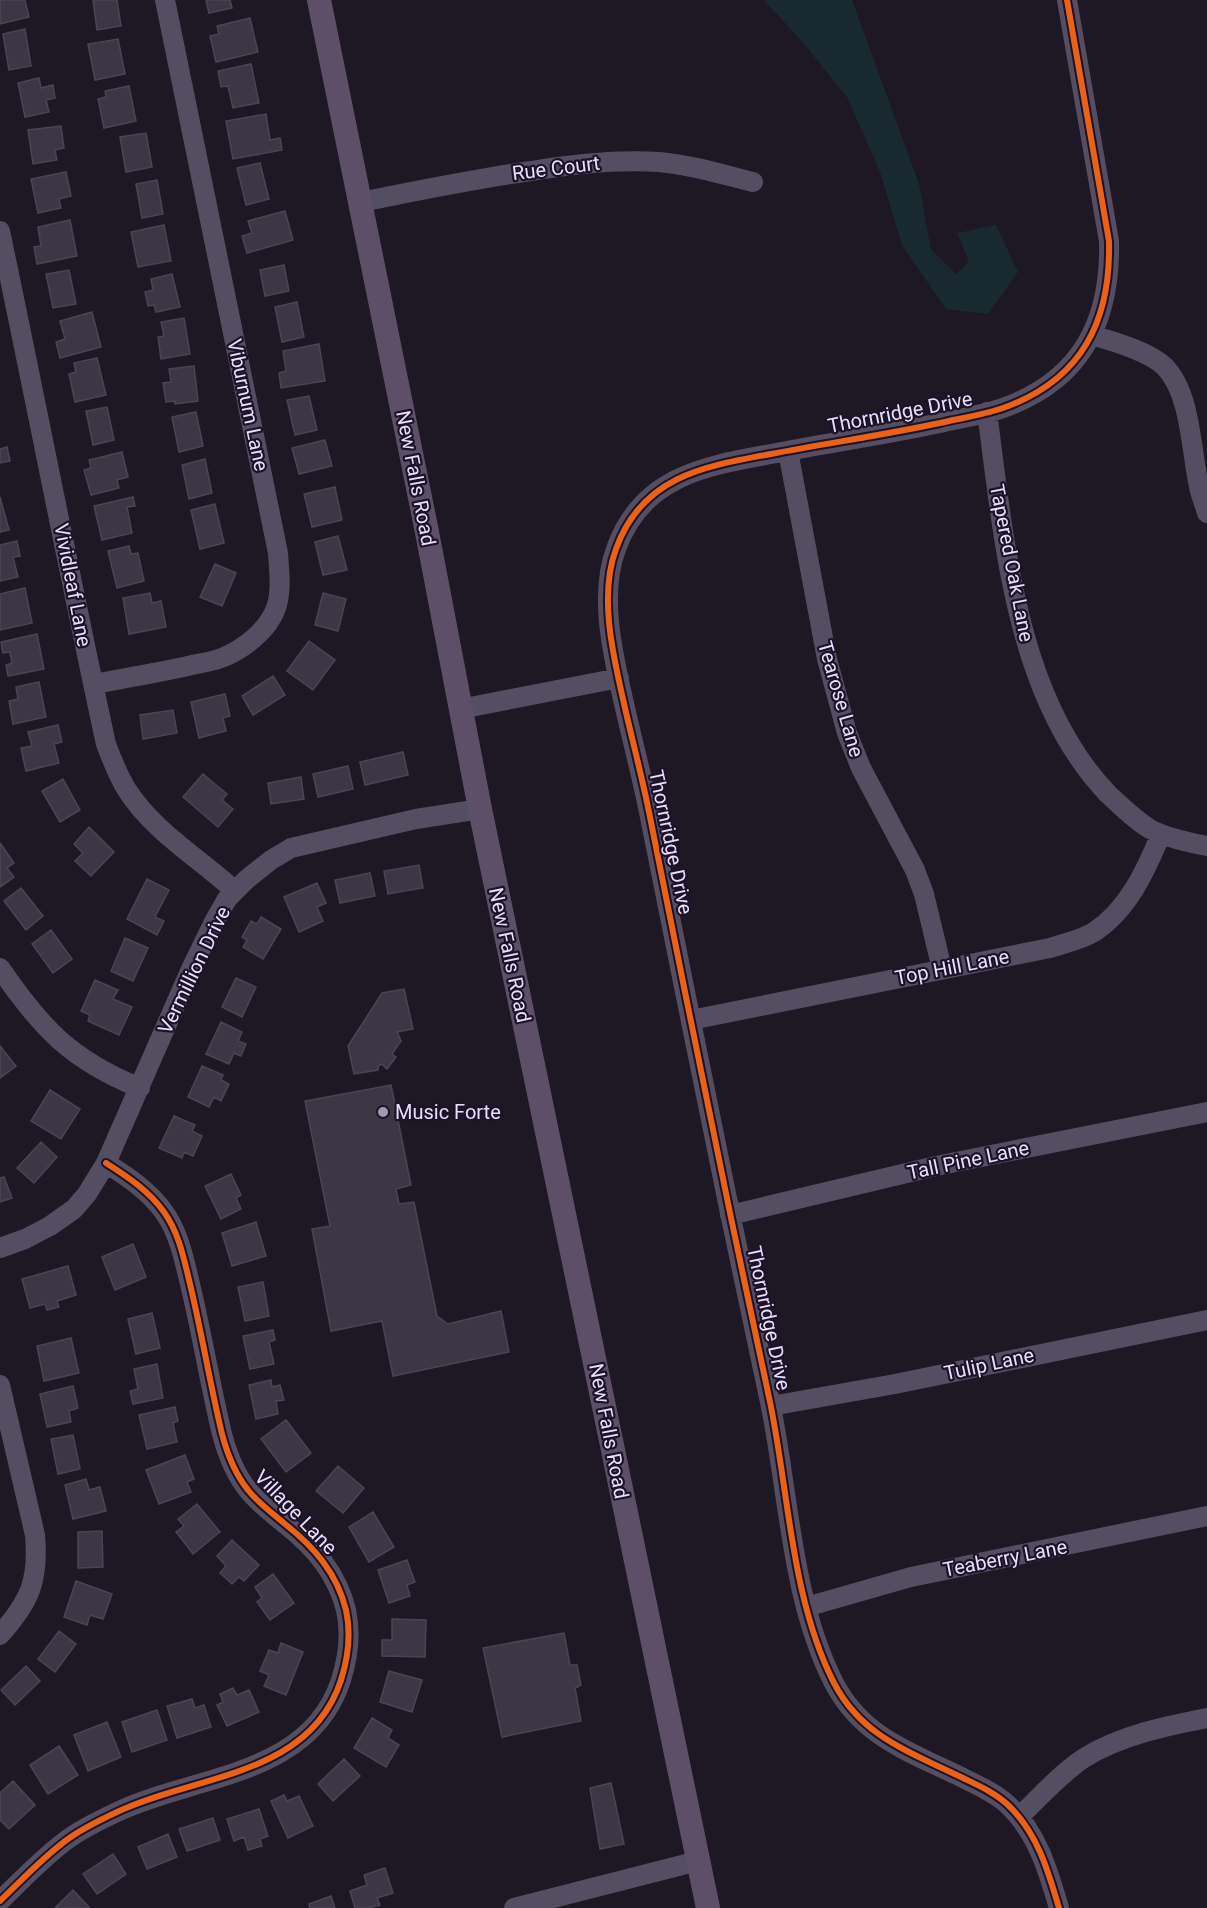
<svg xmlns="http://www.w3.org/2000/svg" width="1207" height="1908" font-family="Roboto,sans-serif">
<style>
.green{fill:#182930}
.building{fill:#3d3745;stroke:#4c4456;stroke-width:1.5}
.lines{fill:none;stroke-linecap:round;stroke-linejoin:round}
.minor{stroke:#544e63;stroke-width:20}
.major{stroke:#5e4f68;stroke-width:24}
.cycleway-casing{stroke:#1c1329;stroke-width:10}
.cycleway{stroke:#ea6118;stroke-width:6}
.poi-dot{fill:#a299b0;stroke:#1c1329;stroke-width:2}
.labels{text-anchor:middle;stroke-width:4.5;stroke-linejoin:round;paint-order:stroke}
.street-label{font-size:20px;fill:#e9defc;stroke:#1c1329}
.poi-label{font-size:20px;fill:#e9defc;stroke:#1c1329;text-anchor:start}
</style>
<rect width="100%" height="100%" fill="#1d1824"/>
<!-- green -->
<path class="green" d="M764,0H852L919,184L931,249L956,274L969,262L957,233L996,225L1018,272L988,314L946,309L902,245L880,172L847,97L799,38Z"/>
<!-- building -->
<path class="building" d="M0,0H25L29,17L0,24Z
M93,0H117L121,26L97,30Z
M206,0H230L232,8L209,13Z
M250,18L258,52L216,62L210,36L219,34L217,26Z
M25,29L31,66L9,70L3,34Z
M118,39L125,74L95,80L88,44Z
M251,64L259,103L233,108L228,86L221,87L218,71Z
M39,78L41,88L53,85L55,98L46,100L49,112L25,117L18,83Z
M129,86L136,121L104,128L98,99L106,97L105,91Z
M266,114L270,140L280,138L282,150L233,159L226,121Z
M61,126L64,148L55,150L57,160L33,164L28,130Z
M146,133L152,167L126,172L120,137Z
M260,163L269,199L246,205L237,168Z
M66,172L71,196L59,199L61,208L38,213L31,179Z
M157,180L163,214L142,218L136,184Z
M285,211L293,240L247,253L242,236L252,233L248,221Z
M70,220L77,256L37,264L34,247L41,246L38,227Z
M164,225L171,261L138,267L131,232Z
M284,265L289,291L265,296L260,270Z
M69,270L76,304L53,308L46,274Z
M172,274L180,307L156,312L154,305L148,306L145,292L153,290L151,279Z
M297,302L304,337L282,342L275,307Z
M92,312L101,347L60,358L56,342L65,339L60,321Z
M184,318L190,354L161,359L158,337L164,336L161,322Z
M319,344L325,381L281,388L279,373L286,371L283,351Z
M97,358L106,395L75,402L69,374L76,372L74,363Z
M194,366L198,401L175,404V401L166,402L163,383L171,382L169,369Z
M309,396L317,430L295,435L287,400Z
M107,407L114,440L93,445L86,411Z
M196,412L203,446L179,452L172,417Z
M325,440L332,466L299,474L292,448Z
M7,447L10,461L0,463V449Z
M122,452L128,477L117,480L119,488L91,495L84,470L91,468L89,460Z
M205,459L212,493L189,499L182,465Z
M335,487L342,520L312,527L304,494Z
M0,497L9,530L0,532Z
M133,497L135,506L127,507L132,533L102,540L94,506Z
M215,504L224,543L200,549L191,510Z
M338,536L347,570L323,575L315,542Z
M17,541L20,556L13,557L18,577L0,581V545Z
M129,546L131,554L138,553L144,581L117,588L108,551Z
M215,564L236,573L222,606L200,597Z
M25,588L32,623L0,630V594Z
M150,593L152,603L161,601L166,627L129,634L123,598Z
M323,593L346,599L338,631L315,625Z
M37,634L44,669L8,676L6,665L12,663L10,652L3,653L1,642Z
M309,641L335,660L313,690L287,671Z
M273,676L285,695L253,715L242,696Z
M39,682L46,717L13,724L9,701L18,699L16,687Z
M225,694L230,716L223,718L226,731L199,738L191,702Z
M173,710L177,733L143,739L140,715Z
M58,725L62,742L54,744L59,763L26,771L21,748L32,746L28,732Z
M403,752L408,775L365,785L360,762Z
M348,766L353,789L318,797L313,774Z
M203,774L227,794L222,800L233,809L218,827L183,797Z
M301,777L304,799L271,804L268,783Z
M63,779L80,810L60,822L42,791Z
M89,827L114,852L91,876L75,861L83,853L74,844Z
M0,843L14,863L7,868L14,877L0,887Z
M419,865L423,888L388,894L384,871Z
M370,873L375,896L340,903L335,880Z
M147,879L169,890L155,917L164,921L157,935L127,919Z
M317,883L326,903L317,907L323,921L299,932L284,897Z
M21,888L43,916L26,930L4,901Z
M261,917L281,929L263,959L243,947L247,940L242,937L251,921L257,924Z
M51,930L72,959L53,973L32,944Z
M125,938L148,948L133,981L111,971Z
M236,978L256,987L242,1017L222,1007Z
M95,980L118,990L113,999L132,1007L119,1035L88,1021L90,1015L81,1011Z
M404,989L413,1029L397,1032L401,1041L392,1054L396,1057L387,1069L382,1064L378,1066V1070L354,1074L348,1046L382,993Z
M221,1022L242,1032L238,1041L246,1044L241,1056L234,1053L229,1064L206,1054Z
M0,1046L16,1066L0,1078Z
M202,1066L223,1075L221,1080L229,1084L221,1101L214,1097L209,1107L188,1097Z
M391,1085L411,1185L396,1189L399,1204L414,1202L437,1316L448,1324L501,1311L509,1352L393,1376L382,1321L331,1331L312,1229L330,1226L305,1101Z
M50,1090L80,1109L61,1139L31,1121Z
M174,1116L195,1125L192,1131L202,1136L193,1156L184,1152L182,1158L159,1148Z
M41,1142L57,1157L34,1183L17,1168Z
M231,1174L241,1195L236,1198L241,1209L221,1219L205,1186Z
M4,1177L12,1198L0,1202V1178Z
M256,1222L266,1256L232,1266L222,1233Z
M133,1244L146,1277L115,1290L102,1257Z
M68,1266L76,1295L57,1301L59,1307L47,1310L45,1304L30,1308L22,1279Z
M263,1282L269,1316L245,1321L238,1287Z
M152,1313L160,1348L136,1354L128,1319Z
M273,1330L275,1340L269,1342L274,1364L250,1369L243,1336Z
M71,1338L79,1373L44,1381L37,1346Z
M157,1364L163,1398L133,1404L130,1391L138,1389L134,1369Z
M271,1380L272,1387L280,1385L284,1400L276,1401L278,1414L256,1419L249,1385Z
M73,1386L78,1408L69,1411L71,1422L47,1427L40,1394Z
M175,1407L178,1421L173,1423L177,1442L147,1449L139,1415Z
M286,1420L311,1453L286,1472L261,1439Z
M73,1435L80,1469L58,1474L51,1439Z
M185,1455L194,1479L187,1482L191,1492L159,1504L146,1470Z
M338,1466L364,1488L343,1513L316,1491Z
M86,1479L89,1490L100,1487L106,1511L73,1519L65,1485Z
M197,1504L220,1532L193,1554L176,1532L184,1526L178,1519Z
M373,1512L394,1547L369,1562L349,1527Z
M102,1531L103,1567L78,1568V1532Z
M232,1540L259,1565L244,1581L239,1577L232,1584L220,1573L226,1566L217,1556Z
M407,1560L415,1582L407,1585L410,1596L389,1603L378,1570Z
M273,1574L294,1603L270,1620L257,1602L262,1598L255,1587Z
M76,1581L112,1594L103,1619L90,1615L87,1625L64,1617Z
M392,1619L426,1620L425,1657L382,1656V1640H392Z
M59,1631L76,1644L55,1672L38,1659Z
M564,1633L570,1665H577L581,1685L575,1688L581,1721L502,1737L483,1648Z
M281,1643L303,1652L286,1695L264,1686L269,1675L260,1671L269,1650L278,1653Z
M26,1666L40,1681L15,1705L1,1690Z
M389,1671L422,1680L412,1712L380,1702Z
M233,1688L237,1695L249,1690L259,1712L227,1726L217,1705L223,1702L220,1694Z
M192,1699L195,1708L204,1705L211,1727L177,1738L167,1706Z
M157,1710L167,1740L132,1752L122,1722Z
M372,1718L392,1730L388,1738L399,1745L386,1767L354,1748Z
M107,1722L121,1757L88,1771L74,1735Z
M59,1746L78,1775L48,1794L30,1765Z
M344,1759L360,1776L333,1801L318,1784Z
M13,1781L35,1805L9,1829L0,1820V1793Z
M611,1783L624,1844L600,1849L590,1788Z
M284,1795L287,1801L299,1796L313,1826L288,1838L271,1801Z
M259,1809L268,1836L260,1839L262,1846L248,1850L244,1837L234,1841L227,1819Z
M213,1818L220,1840L187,1851L179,1829Z
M168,1834L177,1857L147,1869L138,1847Z
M113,1854L126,1874L97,1894L83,1874Z
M385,1868L393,1893L377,1898L380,1905L369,1908H355L350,1891L367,1885L364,1875Z
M73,1890L89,1907L87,1908H55Z
M331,1896L335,1908H310L309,1904Z"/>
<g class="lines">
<!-- minor -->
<path class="minor" d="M360,202C417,191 474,179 531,171C573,164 616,159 659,162C691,165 721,174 753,182
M0,231C36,402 69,574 106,744C112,760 118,776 127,790C153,831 199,858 235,891
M1092,335C1114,342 1148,351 1164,366C1192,393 1191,455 1200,491C1202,498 1205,506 1207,513
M987,412C1004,538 1015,697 1108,794C1121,806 1135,820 1150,829C1167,838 1188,842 1207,846
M788,451L827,659L847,733L861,768L915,870L924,894L942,969
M93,684C125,678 157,673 188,666C199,663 213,662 224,657C245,648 268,630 276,608C282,591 279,570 278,553L165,0
M460,709L619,678
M0,968C41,1028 71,1060 140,1088
M691,1020L1050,948C1065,943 1081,940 1094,932C1128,910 1146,870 1161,834
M730,1215L936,1166L1207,1112
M0,1248L25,1239L50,1226L74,1209L87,1194L106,1163L191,969L215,920L227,899L247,879L271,860L291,848L416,819L480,809
M0,1385L35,1535C39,1581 30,1601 0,1635
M771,1406L895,1384L1207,1320
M806,1607L911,1577L1207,1516
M1019,1817C1040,1797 1060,1774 1084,1758C1121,1735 1166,1726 1207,1718
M0,1901C22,1880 43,1857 68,1839C83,1828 100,1820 117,1812C194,1775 310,1777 341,1680C348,1658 351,1633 346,1610C337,1573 314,1547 285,1524C272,1513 258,1503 248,1490C235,1474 227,1453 222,1434C210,1384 202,1334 190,1284C184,1259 179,1233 164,1212C149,1191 128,1177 106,1163
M514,1908L698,1861
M1059,1908C1048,1870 1037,1832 1007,1804C994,1792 977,1785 961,1777C910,1752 862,1737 834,1683C791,1599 789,1493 770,1402C757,1338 743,1276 730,1213C702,1079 676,946 649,812C642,777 633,743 625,708C614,659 598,597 616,549C642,476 705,466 771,454C828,443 884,435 940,423C961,418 983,415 1003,408C1082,380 1111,321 1109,241L1067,0"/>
<!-- major -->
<path class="major" d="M319,0L426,527L480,809L708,1908"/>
<defs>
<path id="cycleway" d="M0,1901C22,1880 43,1857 68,1839C83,1828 100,1820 117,1812C194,1775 310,1777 341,1680C348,1658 351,1633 346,1610C337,1573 314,1547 285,1524C272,1513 258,1503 248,1490C235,1474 227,1453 222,1434C210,1384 202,1334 190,1284C184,1259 179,1233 164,1212C149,1191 128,1177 106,1163
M1059,1908C1048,1870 1037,1832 1007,1804C994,1792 977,1785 961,1777C910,1752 862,1737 834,1683C791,1599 789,1493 770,1402C757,1338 743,1276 730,1213C702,1079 676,946 649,812C642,777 633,743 625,708C614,659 598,597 616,549C642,476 705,466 771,454C828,443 884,435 940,423C961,418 983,415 1003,408C1082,380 1111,321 1109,241L1067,0"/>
</defs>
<!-- cycleway casing -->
<use href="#cycleway" class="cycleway-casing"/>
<!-- cycleway -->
<use href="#cycleway" class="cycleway"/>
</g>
<!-- markers -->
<circle class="poi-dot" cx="383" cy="1112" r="6"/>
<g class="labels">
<!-- street labels -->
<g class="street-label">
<text transform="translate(556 168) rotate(-7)" y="7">Rue Court</text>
<text transform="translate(248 405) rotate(78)" y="7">Viburnum Lane</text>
<text transform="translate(900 412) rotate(-11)" y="7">Thornridge Drive</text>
<text transform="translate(416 478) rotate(79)" y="7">New Falls Road</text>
<text transform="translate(1012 563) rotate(79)" y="7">Tapered Oak Lane</text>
<text transform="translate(73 585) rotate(79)" y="7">Vividleaf Lane</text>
<text transform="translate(841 699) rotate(74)" y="7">Tearose Lane</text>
<text transform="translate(671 842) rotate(78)" y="7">Thornridge Drive</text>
<text transform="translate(510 955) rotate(78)" y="7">New Falls Road</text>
<text transform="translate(952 967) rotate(-11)" y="7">Top Hill Lane</text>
<text transform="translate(194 970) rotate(-64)" y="7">Vermillion Drive</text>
<text transform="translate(968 1160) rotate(-12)" y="7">Tall Pine Lane</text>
<text transform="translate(769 1318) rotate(78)" y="7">Thornridge Drive</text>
<text transform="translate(989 1364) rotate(-12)" y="7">Tulip Lane</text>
<text transform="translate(609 1431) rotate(79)" y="7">New Falls Road</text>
<text transform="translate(296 1512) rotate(46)" y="7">Village Lane</text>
<text transform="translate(1005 1558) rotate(-11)" y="7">Teaberry Lane</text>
</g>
<!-- poi labels -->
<g class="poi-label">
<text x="395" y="1119">Music Forte</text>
</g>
</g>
</svg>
